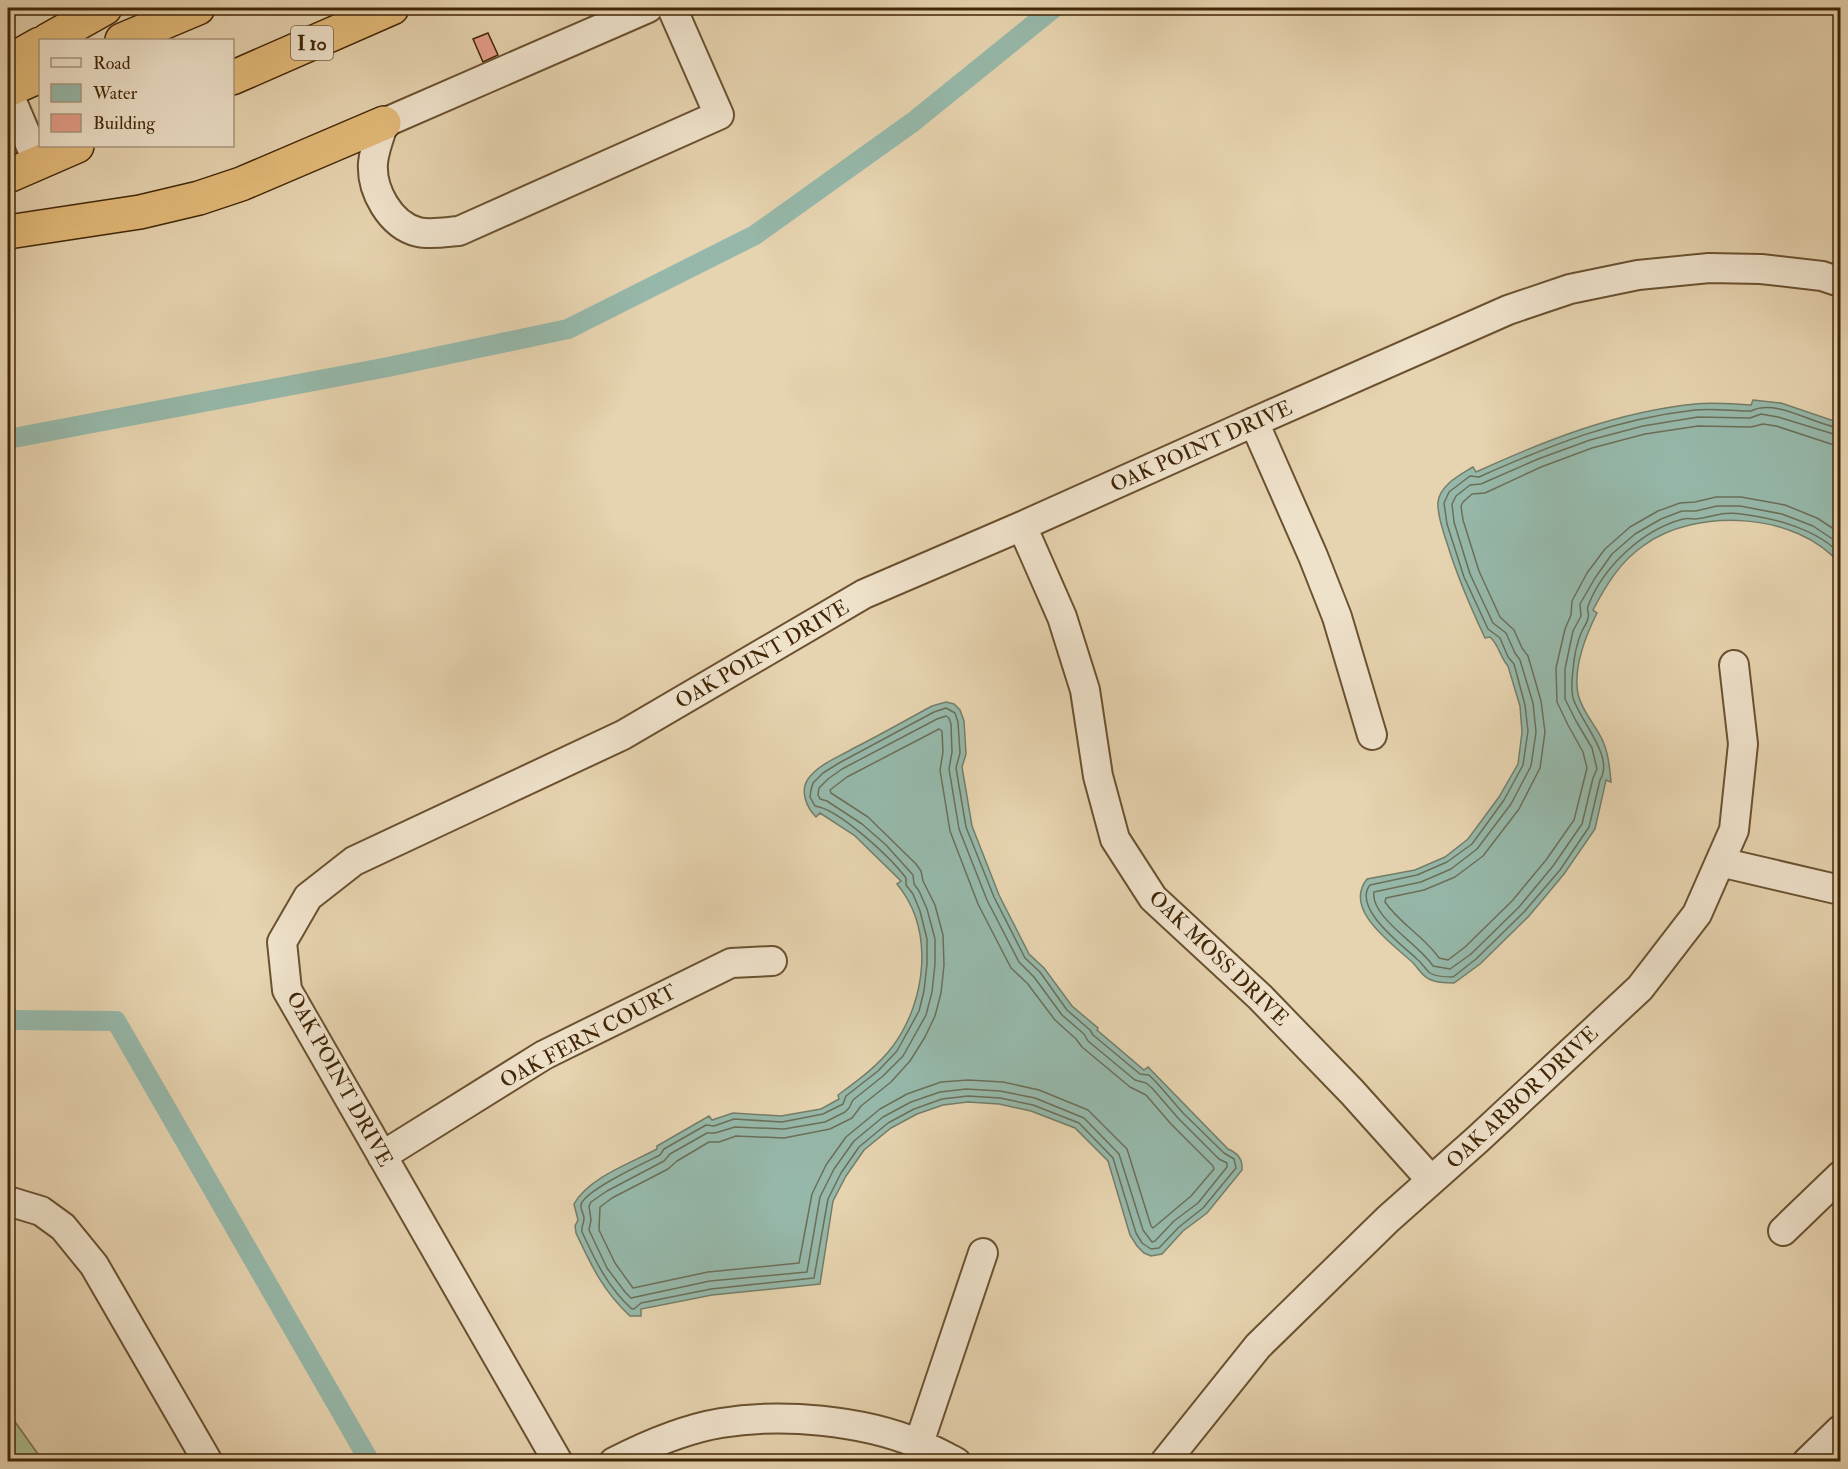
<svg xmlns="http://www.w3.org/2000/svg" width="1848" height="1469" font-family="'IM FELL Double Pica',serif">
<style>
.green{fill:#afbe8f;stroke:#78724a;stroke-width:1.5}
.water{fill:#96b8aa;stroke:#747e68;stroke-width:1.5}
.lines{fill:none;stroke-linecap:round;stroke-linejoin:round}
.shore{stroke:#6b6f58;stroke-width:1.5}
.canal{stroke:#96b8aa;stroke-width:20}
.building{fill:#e59d89;stroke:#402606;stroke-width:1.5}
.minor-casing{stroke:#6a5130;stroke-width:32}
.highway-casing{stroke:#402606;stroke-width:36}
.minor{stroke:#efe2cb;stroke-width:28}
.highway{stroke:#e3ba78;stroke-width:33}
.labels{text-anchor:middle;stroke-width:6;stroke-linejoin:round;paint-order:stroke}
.shield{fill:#efe2cb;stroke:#745e41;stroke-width:1.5}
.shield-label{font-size:20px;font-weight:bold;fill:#402606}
.street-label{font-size:21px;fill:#402606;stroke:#efe2cb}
</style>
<rect width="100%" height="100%" fill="#e6d3af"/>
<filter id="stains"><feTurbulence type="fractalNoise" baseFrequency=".00333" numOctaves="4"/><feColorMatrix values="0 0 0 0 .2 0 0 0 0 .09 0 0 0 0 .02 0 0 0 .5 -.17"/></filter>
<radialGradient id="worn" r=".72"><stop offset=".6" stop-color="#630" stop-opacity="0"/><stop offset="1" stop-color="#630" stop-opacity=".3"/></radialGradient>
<!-- green -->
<path class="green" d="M8,1412L43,1461H8Z"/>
<!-- water -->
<path class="water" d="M1753,400L1781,403L1840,423V564C1797,512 1695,507 1643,546C1620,562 1606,585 1593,610L1597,613C1586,635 1573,668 1578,694C1582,713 1598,727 1604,744C1609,756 1610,769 1611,782L1606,780L1595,829L1564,874L1529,916L1480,964L1454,983C1447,983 1438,983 1431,980C1422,977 1418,967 1411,961C1390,942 1343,909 1367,879L1415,870L1445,857L1468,839L1499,797L1518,764L1522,732L1520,706L1508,666C1500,657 1499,645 1490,637L1485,638C1470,606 1457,576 1447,543C1443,531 1437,515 1438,502C1440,485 1460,475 1473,467L1476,472C1546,440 1617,412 1695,404C1713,402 1732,404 1751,405Z
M946,702L954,704L960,710L964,721L966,754L962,767L972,826L999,895L1029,954L1044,968L1072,1006L1098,1028L1097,1030L1144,1070L1148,1067L1228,1149C1238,1153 1243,1159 1242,1170L1207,1213L1183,1231L1162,1254L1151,1256L1144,1253L1137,1246L1130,1235L1108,1161L1075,1128L1031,1111L999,1104L968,1102L943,1105L917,1114L891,1128L864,1150L846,1176L833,1201L820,1284L712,1295L641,1309V1316H630C603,1291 591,1265 576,1233L575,1226L578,1220L574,1204C588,1178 631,1163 657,1149V1146L709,1116L712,1120L733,1113L781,1116L821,1109L839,1099L838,1095C857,1081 878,1066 893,1046C926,1001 935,930 897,884L901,881L854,835L820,813L816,817C806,807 800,791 808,779C819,764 839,757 854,748C880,735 906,720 932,706Z"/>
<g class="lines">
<!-- shore -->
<path class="shore" d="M1840,428C1814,425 1776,398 1751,411C1732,411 1713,408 1695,410C1615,419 1551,445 1479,477L1470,476L1449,492L1444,503L1447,524L1464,577L1488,629L1500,638L1508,657L1514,664L1525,705L1528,731L1523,765L1504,800L1472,844L1447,862L1417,875L1370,885C1352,908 1402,945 1417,959C1422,963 1425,969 1430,973C1436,977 1446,977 1453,977L1476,959L1524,912L1560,870L1589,827L1600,780C1615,757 1580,721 1573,698C1571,690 1572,678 1573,670C1574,658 1577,642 1582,631C1584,627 1587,623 1588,618C1590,613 1586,611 1588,606C1603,567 1642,530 1683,519C1687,518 1692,519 1696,519C1712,517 1724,511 1741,514C1774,518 1817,529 1840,554
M1840,436L1778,417L1761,414L1750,418L1698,417L1643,426L1590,440L1538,459L1481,484L1470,485L1456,496L1452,504L1454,522L1470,574L1493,623L1506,633L1515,653L1520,660L1533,703L1536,732L1531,766L1511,804L1477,849L1451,869L1421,882L1374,892C1370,917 1420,945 1433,966L1450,969L1471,954L1519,907L1553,866L1582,824L1593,778L1597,769L1592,748L1576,721L1565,699V669L1573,631L1581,616L1580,604L1595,578L1612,554L1635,534L1661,519L1682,511H1696L1717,506H1740L1782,514L1813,526L1840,544
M1840,445L1831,444L1776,426L1763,424L1751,427L1698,426L1645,434L1592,448L1541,467L1485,493L1472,494L1463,502L1461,506L1463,520L1479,571L1500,617L1514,630L1522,648L1528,656L1541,701L1545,732L1540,768L1519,809L1483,856L1455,877L1424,890L1386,898L1385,902C1400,924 1425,937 1439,958L1448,960L1465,947L1512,901L1546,860L1574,820L1587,768L1583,752L1568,725L1557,702L1556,668L1565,629L1571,615L1572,601L1587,573L1605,549L1630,527L1658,511L1680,503L1695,502L1716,497H1741L1785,505L1817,518L1840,533
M946,708L955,713L958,722L960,753L956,768L966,827L994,897L1025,958L1040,972L1067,1010L1090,1030L1093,1035L1140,1074L1149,1075L1157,1083L1183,1113L1224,1153L1234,1159L1236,1168L1203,1208L1179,1227L1159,1248L1151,1249L1142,1243L1136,1233L1113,1158L1079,1123L1033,1105L1000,1098L968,1096L942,1099L914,1109L888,1123L859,1147L841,1173L828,1199L814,1278L711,1289L641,1303L634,1309H632C608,1288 595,1260 582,1232C581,1226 584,1224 584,1218C584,1214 580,1209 581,1205C583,1191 646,1162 660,1155L664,1149L706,1125L714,1126L734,1119L782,1122L823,1114L843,1104L846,1096L878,1071L897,1051L919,1011L924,991L927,964V939L920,911L913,894L906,885V878C891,858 839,809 815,806L810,797L811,790L813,783L823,773L839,763L934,712Z
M946,716L949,718L951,724L952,752L949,769L959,829L987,900L1019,962L1034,977L1062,1015L1084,1034L1088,1041L1135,1080L1146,1083L1152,1088L1178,1118L1219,1159L1227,1163V1167L1198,1203L1174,1221L1155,1241L1152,1242L1143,1230L1119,1154L1084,1118L1035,1098L1000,1091L966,1089L940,1092L911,1102L883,1117L854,1141L834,1169L820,1197L807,1272L710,1281L631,1298L625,1292L607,1268L589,1230L591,1220L589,1206L591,1202L607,1191L664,1161L670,1154L707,1133H715L735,1127L784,1129L825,1122L845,1112L849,1108L853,1100L883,1076L903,1056L926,1015L932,992L935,964V939L927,909L919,891L914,884L913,875L886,845L862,824L827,801L820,799L818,795L819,788L828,779L842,769L937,719Z
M939,729L942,731L943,752L940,770L950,831L978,904L1011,968L1027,983L1055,1020L1076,1039L1082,1047L1130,1087L1146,1095L1171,1124L1213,1166L1214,1169L1191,1196L1153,1228L1151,1226L1127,1149L1088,1110L1039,1090L1003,1082L968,1080L941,1082L907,1094L880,1109L846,1137L826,1165L812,1194L799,1263L708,1272L633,1288L615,1263L599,1230L600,1207L612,1198L668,1169L677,1161L709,1142H719L736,1136L784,1138L830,1129L852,1118L861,1106L891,1082L910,1061L925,1037L935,1016L941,993L944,965L943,935L935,905L923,881L921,871L916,864L868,817L831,793L830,790L847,777Z"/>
<!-- canal -->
<path class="canal" d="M8,439L388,367L568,329L755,235L913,122L1054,8
M8,1020L116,1021L370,1462"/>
</g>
<!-- building -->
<path class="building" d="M488,33L498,55L483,62L473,39Z"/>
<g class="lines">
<defs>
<path id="minor" d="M648,8L384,123C380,135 374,150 373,163C371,190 390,225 418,232C431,235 446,232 459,231L719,115L672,8
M8,92L38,163
M1254,422L1313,556L1337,617L1372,735
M1022,526L1062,617L1085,690L1098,776L1115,839L1153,898L1260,997L1352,1092L1431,1180
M1720,862L1840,890
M382,1156L544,1055L731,963L772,961
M8,1201L41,1211L63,1227L94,1265L208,1462
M1783,1231L1840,1176
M919,1443L983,1253
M558,1462L287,990L282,942L308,897L354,861L623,735L864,594L1022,526L1254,422L1508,310L1570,289L1638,275L1709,268L1761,269L1822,276L1840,282
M614,1462C647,1445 685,1429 721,1423C782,1413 862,1420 919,1444C932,1449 944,1456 956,1462
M1165,1462L1258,1346L1388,1219L1478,1139L1640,988L1697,914L1734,830L1743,744L1734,665
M1807,1462L1840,1430"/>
<path id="highway" d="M48,40L105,8
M122,40L198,8
M8,62L40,44
M232,78L392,8
M8,90L40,76
M8,176L77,146
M8,232L140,212L199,198L241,184L384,123"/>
</defs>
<!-- minor casing -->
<use href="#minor" class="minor-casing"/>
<!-- highway casing -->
<use href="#highway" class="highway-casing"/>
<!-- minor -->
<use href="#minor" class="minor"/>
<!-- highway -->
<use href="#highway" class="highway"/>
</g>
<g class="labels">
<!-- shield labels -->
<rect class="shield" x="291" y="26" width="42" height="34" rx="4.5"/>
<g class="shield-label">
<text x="312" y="50">I 10</text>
</g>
<!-- street labels -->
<g class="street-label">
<text transform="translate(1201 446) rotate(-24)" y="7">OAK POINT DRIVE</text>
<text transform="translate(762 654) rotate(-30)" y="7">OAK POINT DRIVE</text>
<text transform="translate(1219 958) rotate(44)" y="7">OAK MOSS DRIVE</text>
<text transform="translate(588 1036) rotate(-28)" y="7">OAK FERN COURT</text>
<text transform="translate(340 1079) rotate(61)" y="7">OAK POINT DRIVE</text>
<text transform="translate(1522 1097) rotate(-43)" y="7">OAK ARBOR DRIVE</text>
</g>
</g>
<!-- margin -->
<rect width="1848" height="1469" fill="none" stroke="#e6d3af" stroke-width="30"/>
<rect x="9" y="9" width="1830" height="1451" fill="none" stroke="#402606" stroke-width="3"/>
<rect x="15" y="15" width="1818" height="1439" fill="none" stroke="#402606" stroke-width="1.5"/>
<!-- legend -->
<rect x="39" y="39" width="195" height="108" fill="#efe2cb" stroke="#a9977c" stroke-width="1.5"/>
<rect x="51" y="58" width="30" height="9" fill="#efe2cb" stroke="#a9977c" stroke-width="1.5"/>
<text x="93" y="69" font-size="18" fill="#402606">Road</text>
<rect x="51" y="84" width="30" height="18" fill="#96b8aa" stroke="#a9977c" stroke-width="1.5"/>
<text x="93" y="99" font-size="18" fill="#402606">Water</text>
<rect x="51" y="114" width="30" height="18" fill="#e59d89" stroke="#a9977c" stroke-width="1.5"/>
<text x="93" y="129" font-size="18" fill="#402606">Building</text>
<rect width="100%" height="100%" filter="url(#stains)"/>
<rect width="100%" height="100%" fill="url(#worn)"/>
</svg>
